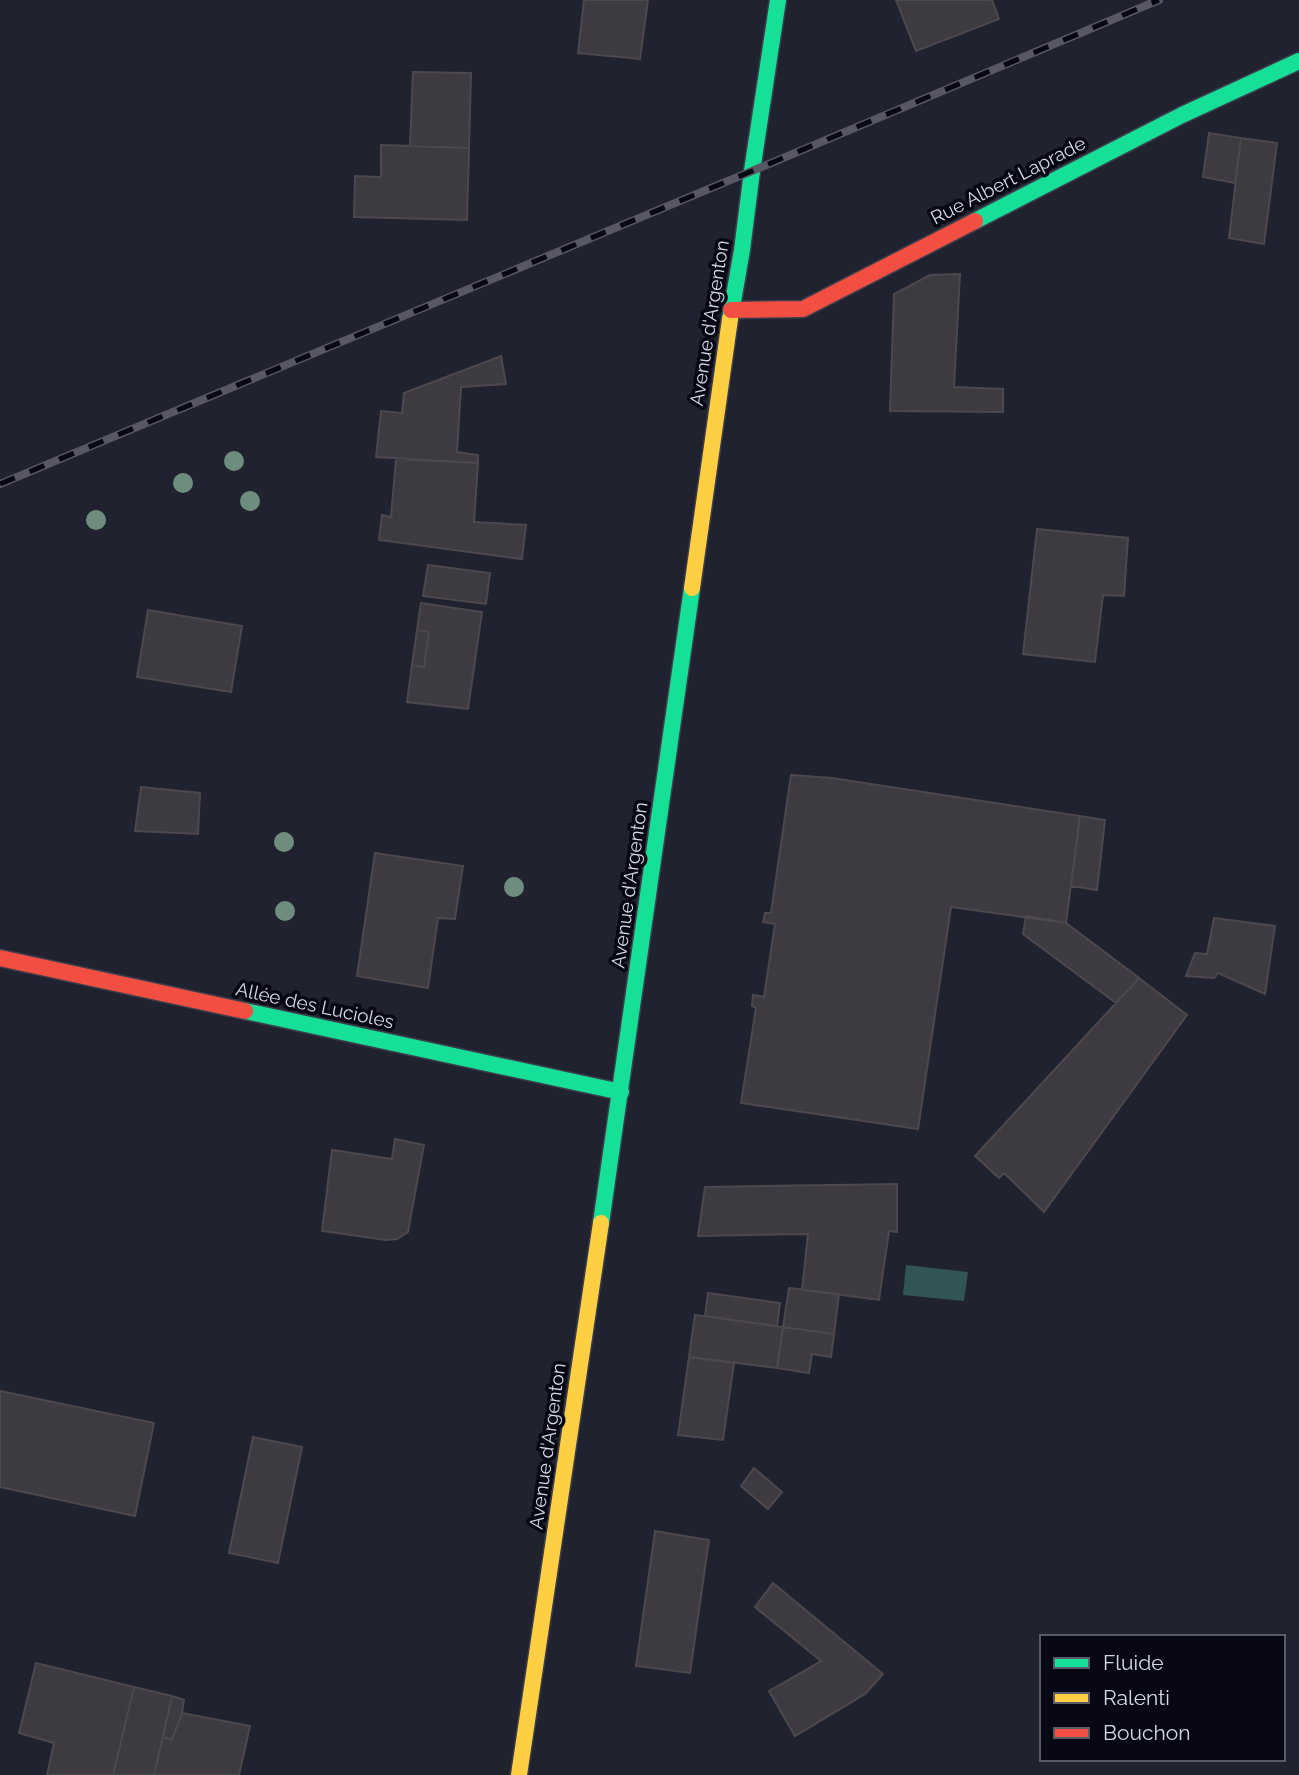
<svg xmlns="http://www.w3.org/2000/svg" width="1299" height="1775" font-family="Raleway,sans-serif">
<style>
.water{fill:#315457}
.building{fill:#3e3a41;stroke:#4d484d;stroke-width:2}
.lines{fill:none;stroke-linecap:round;stroke-linejoin:round}
.fast-casing{stroke:#3c3d4a;stroke-width:19}
.slow-casing{stroke:#3c3d4a;stroke-width:19}
.jam-casing{stroke:#3c3d4a;stroke-width:19}
.fast{stroke:#16e098;stroke-width:16}
.slow{stroke:#ffcf43;stroke-width:16}
.jam{stroke:#f24e42;stroke-width:16}
.rail-casing{stroke:#575863;stroke-width:8}
.rail{stroke:#070813;stroke-width:5;stroke-dasharray:16;stroke-linecap:butt}
.tree{fill:#6e8d7f}
.labels{text-anchor:middle;stroke-width:7;stroke-linejoin:round;paint-order:stroke}
.street-label{font-size:19px;fill:#d4d8e9;stroke:#070813}
</style>
<rect width="100%" height="100%" fill="#202230"/>
<!-- water -->
<path class="water" d="M906,1265L968,1272L964,1301L903,1295Z"/>
<!-- building -->
<path class="building" d="M584,0H648L640,59L578,53Z
M896,0H992L999,19L916,51Z
M413,72L471,73L469,148L410,146Z
M1209,133L1241,138L1235,183L1203,177Z
M1241,138L1277,143L1264,244L1229,238Z
M381,145L469,148L467,220L354,217L355,176L381,177Z
M960,274L954,387L1003,389V412L890,411L894,294L930,275Z
M501,356L506,384L461,387L457,452L478,455V463L376,457L381,411L402,413L404,393Z
M396,459L478,463L474,522L526,525L522,559L379,540L382,515L391,517Z
M1037,529L1128,538L1124,596L1103,595L1095,662L1023,654Z
M428,565L490,573L486,604L423,596Z
M421,603L482,612L468,709L407,702L412,665L424,667L429,632L417,630Z
M148,610L242,626L231,692L137,677Z
M417,630L429,632L424,667L412,665Z
M791,775L832,778L1080,816L1066,923L951,907L918,1129L741,1103L756,1008L752,1006L753,995L764,997L775,924L763,922L765,913H771Z
M141,787L200,793L198,834L135,831Z
M1080,816L1105,820L1097,890L1071,886Z
M375,853L463,866L455,919L438,918L428,988L357,976Z
M1026,916L1066,923L1139,978L1116,1003L1023,934Z
M1214,918L1275,926L1265,994L1218,973L1214,978L1186,976L1195,953L1207,954Z
M1139,978L1187,1015L1044,1212L1004,1173L999,1178L975,1156Z
M395,1139L424,1145L408,1232L397,1239L386,1240L322,1231L332,1150L392,1159Z
M897,1184V1232L889,1231L879,1300L802,1290L808,1234L698,1236L705,1187Z
M789,1288L839,1294L834,1334L783,1327Z
M708,1293L780,1303L777,1326L705,1316Z
M695,1315L783,1327L777,1368L689,1357Z
M783,1327L834,1334L831,1357L812,1354L809,1373L777,1368Z
M689,1357L734,1363L723,1440L678,1435Z
M0,1391L154,1423L135,1516L0,1487Z
M253,1437L302,1447L278,1563L229,1553Z
M754,1468L782,1492L768,1509L741,1486Z
M655,1531L709,1540L690,1673L636,1666Z
M773,1583L883,1674L865,1694L795,1736L769,1691L821,1661L755,1607Z
M36,1663L134,1687L113,1775H47L54,1743L19,1733Z
M134,1687L172,1696L154,1775H113Z
M172,1696L184,1700L182,1713L172,1740L163,1737Z
M182,1713L250,1726L239,1775H154L163,1737L172,1740Z"/>
<g class="lines">
<defs>
<path id="fast" d="M975,221L1182,115L1299,61
M730,319L742,250L752,171L778,0
M245,1011L621,1092
M601,1223L692,588"/>
<path id="slow" d="M692,588L730,319
M519,1775L601,1223"/>
<path id="jam" d="M731,310L803,309L975,221
M0,958L245,1011"/>
</defs>
<!-- fast casing -->
<use href="#fast" class="fast-casing"/>
<!-- slow casing -->
<use href="#slow" class="slow-casing"/>
<!-- jam casing -->
<use href="#jam" class="jam-casing"/>
<!-- fast -->
<use href="#fast" class="fast"/>
<!-- slow -->
<use href="#slow" class="slow"/>
<!-- jam -->
<use href="#jam" class="jam"/>
<defs>
<path id="rail" d="M0,484L752,171L1159,0"/>
</defs>
<!-- rail casing -->
<use href="#rail" class="rail-casing"/>
<!-- rail -->
<use href="#rail" class="rail"/>
</g>
<!-- trees -->
<g class="tree">
<circle cx="234" cy="461" r="10"/>
<circle cx="183" cy="483" r="10"/>
<circle cx="250" cy="501" r="10"/>
<circle cx="96" cy="520" r="10"/>
<circle cx="284" cy="842" r="10"/>
<circle cx="514" cy="887" r="10"/>
<circle cx="285" cy="911" r="10"/>
</g>
<g class="labels">
<!-- street labels -->
<g class="street-label">
<text transform="translate(1008 180) rotate(-27)" y="7">Rue Albert Laprade</text>
<text transform="translate(709 323) rotate(-81)" y="7">Avenue d'Argenton</text>
<text transform="translate(629 885) rotate(-82)" y="7">Avenue d'Argenton</text>
<text transform="translate(315 1005) rotate(12)" y="7">Allée des Lucioles</text>
<text transform="translate(547 1446) rotate(-82)" y="7">Avenue d'Argenton</text>
</g>
</g>
<!-- legend -->
<rect x="1040" y="1635" width="245" height="126" fill="#070813" stroke="#595b69" stroke-width="2"/>
<rect x="1054" y="1658" width="35" height="10" fill="#16e098" stroke="#595b69" stroke-width="2"/>
<text x="1103" y="1670" font-size="21" fill="#d4d8e9">Fluide</text>
<rect x="1054" y="1693" width="35" height="10" fill="#ffcf43" stroke="#595b69" stroke-width="2"/>
<text x="1103" y="1705" font-size="21" fill="#d4d8e9">Ralenti</text>
<rect x="1054" y="1728" width="35" height="10" fill="#f24e42" stroke="#595b69" stroke-width="2"/>
<text x="1103" y="1740" font-size="21" fill="#d4d8e9">Bouchon</text>
</svg>
